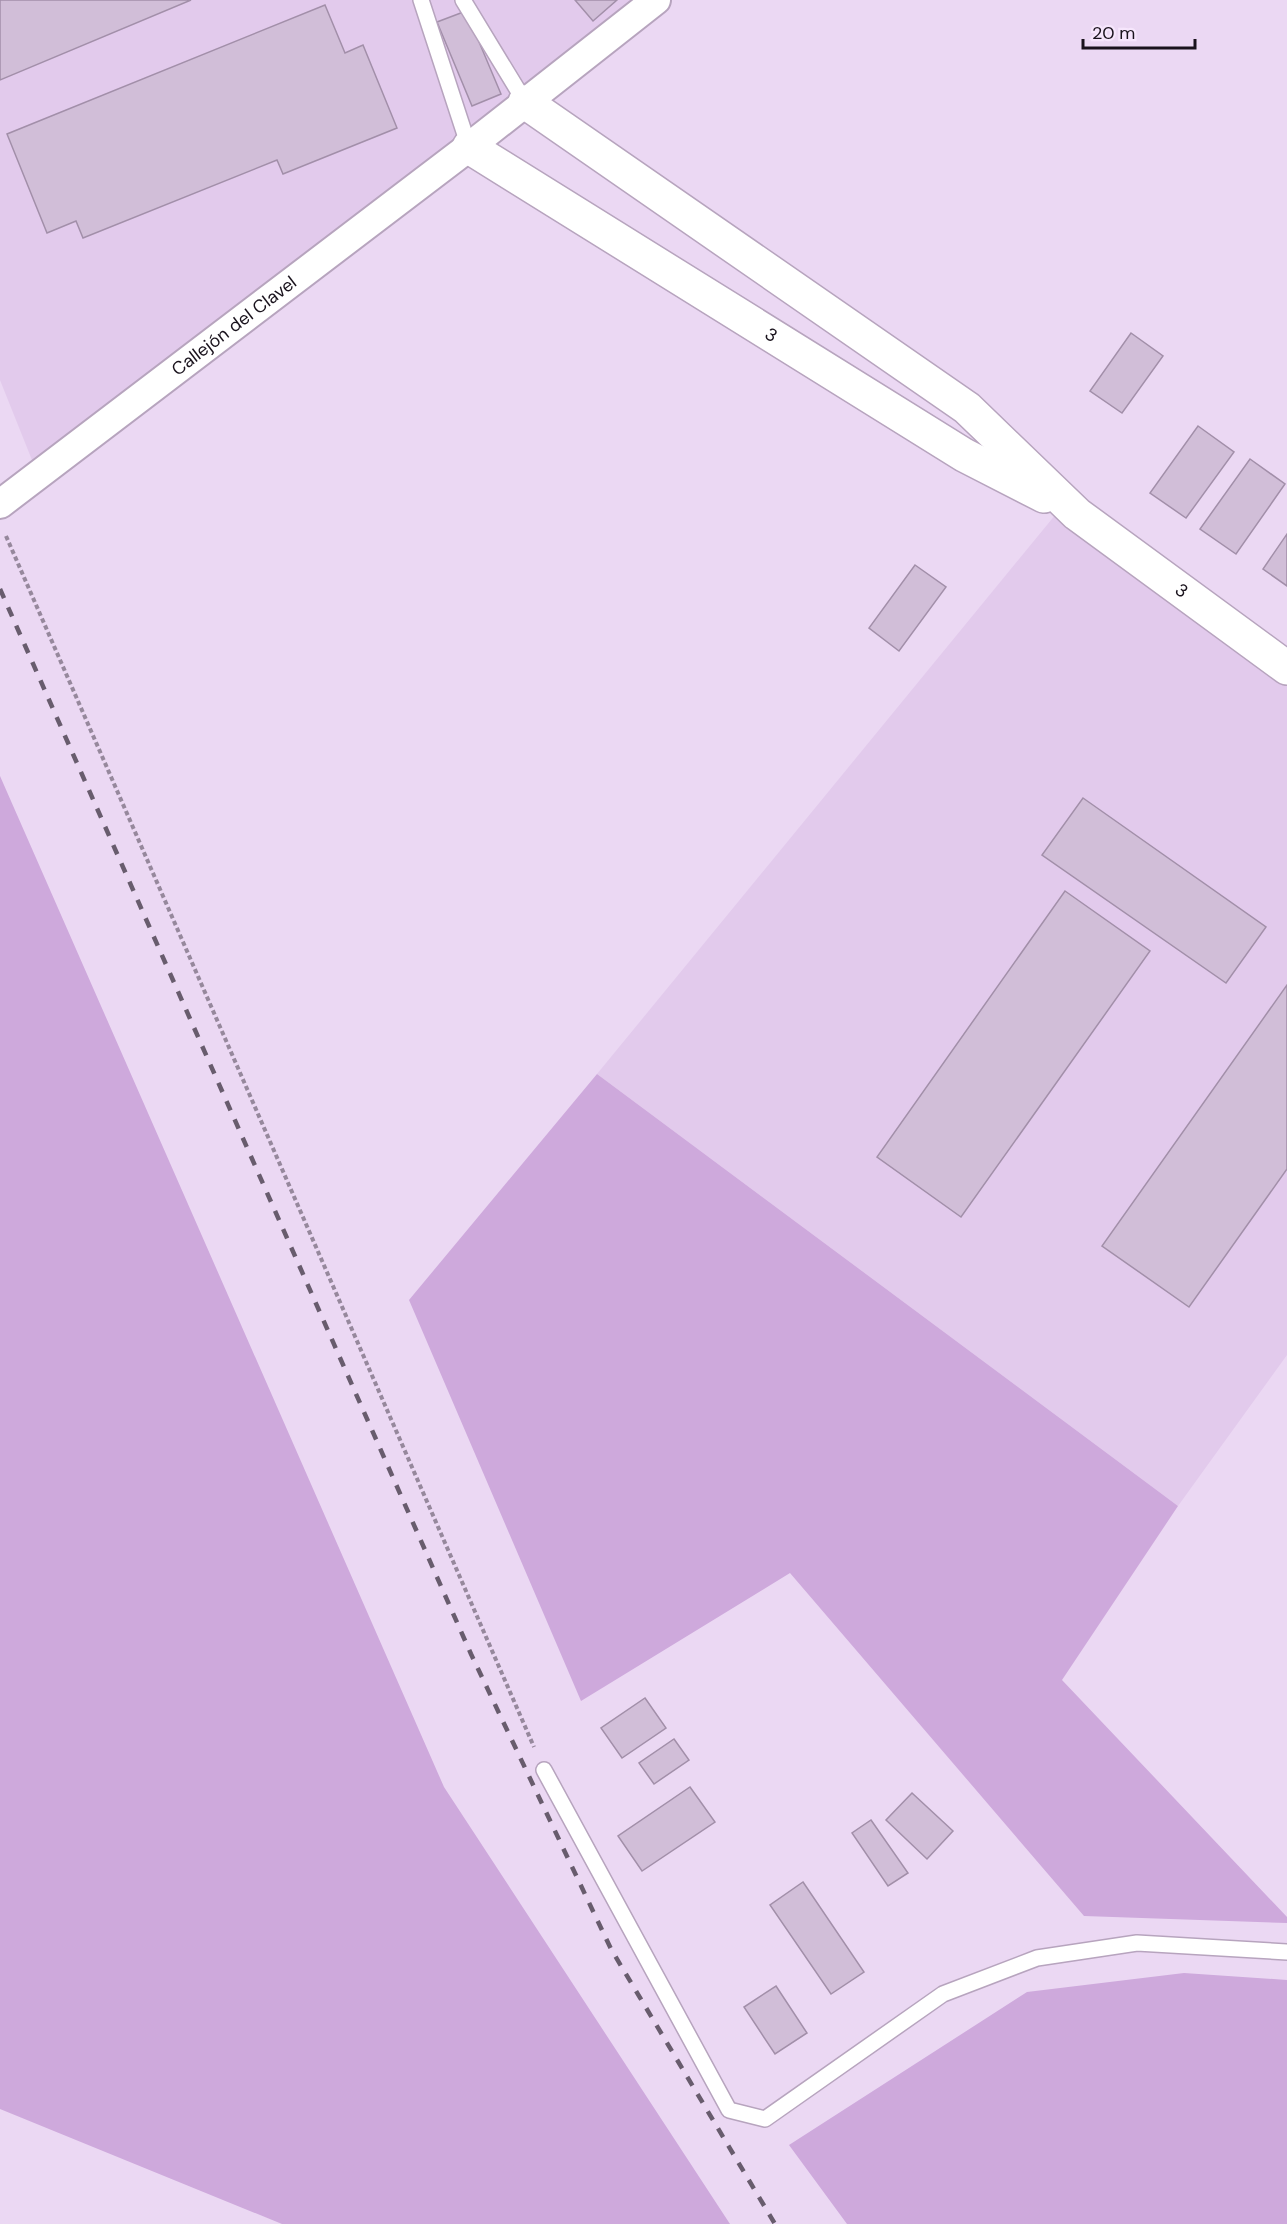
<svg xmlns="http://www.w3.org/2000/svg" width="1287" height="2224" font-family="'DM Sans',sans-serif">
<style>
.built{fill:#e2caec}
.green{fill:#cea9dc}
.building{fill:#d1bed8;stroke:#a28fa9;stroke-width:1.5}
.lines{fill:none;stroke-linecap:round;stroke-linejoin:round}
.service-casing{stroke:#b7a4be;stroke-width:18}
.minor-casing{stroke:#b7a4be;stroke-width:32}
.tertiary-casing{stroke:#b7a4be;stroke-width:36}
.path{stroke:#96889c;stroke-width:4;stroke-dasharray:4.5 3;stroke-linecap:butt}
.service{stroke:#fff;stroke-width:15}
.minor{stroke:#fff;stroke-width:28}
.tertiary{stroke:#fff;stroke-width:33}
.rail{stroke:#685c6d;stroke-width:4.5;stroke-dasharray:10 10;stroke-linecap:butt}
.labels{text-anchor:middle;stroke-width:6;stroke-linejoin:round;paint-order:stroke}
.street-label{font-size:18px;fill:#19121c;stroke:#f6e6fc}
</style>
<rect width="100%" height="100%" fill="#ebd8f3"/>
<!-- built -->
<path class="built" d="M0,0H654L38,475L0,380Z
M1056,514L1287,685V1355L1178,1506L597,1074Z"/>
<!-- green -->
<path class="green" d="M0,776L444,1787L730,2224H282L0,2109Z
M597,1074L1178,1506L1062,1680L1287,1917V1923L1084,1916L790,1573L581,1701L409,1300Z
M1184,1973L1287,1980V2224H847L789,2145L1027,1992Z"/>
<!-- building -->
<path class="building" d="M0,0H191L0,80Z
M575,0H617L593,21Z
M325,5L345,53L363,45L397,128L283,174L277,160L83,238L76,221L47,233L7,134Z
M466,11L501,94L472,106L437,22Z
M1131,333L1163,356L1122,413L1090,391Z
M1198,426L1234,452L1186,518L1150,493Z
M1250,459L1285,484L1236,554L1200,529Z
M1287,534V586L1263,569Z
M915,565L946,587L899,651L869,628Z
M1083,798L1266,927L1226,983L1042,855Z
M1065,891L1150,951L961,1217L877,1157Z
M1287,985V1169L1189,1307L1102,1246Z
M645,1698L666,1728L622,1758L601,1728Z
M674,1739L689,1760L654,1784L639,1763Z
M690,1787L715,1822L642,1871L618,1836Z
M912,1793L953,1831L927,1859L886,1820Z
M871,1820L908,1873L888,1886L852,1833Z
M803,1882L864,1972L831,1994L770,1905Z
M776,1986L807,2033L775,2054L744,2007Z"/>
<g class="lines">
<defs>
<path id="service" d="M421,0L469,147
M463,0L525,102
M544,1770L729,2110L765,2119L943,1994L1037,1958L1137,1943L1287,1952"/>
<g id="minor">
<path id="s1" d="M0,504L469,147L656,0"/>
</g>
<g id="tertiary">
<path id="s2" d="M525,102L967,408L1077,514L1287,668"/>
<path id="s3" d="M469,147L964,455L1044,496"/>
</g>
</defs>
<!-- service casing -->
<use href="#service" class="service-casing"/>
<!-- minor casing -->
<use href="#minor" class="minor-casing"/>
<!-- tertiary casing -->
<use href="#tertiary" class="tertiary-casing"/>
<!-- path -->
<path class="path" d="M6,536L534,1747"/>
<!-- service -->
<use href="#service" class="service"/>
<!-- minor -->
<use href="#minor" class="minor"/>
<!-- tertiary -->
<use href="#tertiary" class="tertiary"/>
<!-- rail -->
<path class="rail" d="M0,589L471,1654L611,1949L775,2224"/>
</g>
<g class="labels">
<!-- street labels -->
<g class="street-label">
<text dy="6" stroke="none"><textPath href="#s1" startOffset="294">Callejón del Clavel</textPath></text>
<text dy="6" stroke="none"><textPath href="#s3" startOffset="356">3</textPath></text>
<text dy="6" stroke="none"><textPath href="#s2" startOffset="820">3</textPath></text>
</g>
</g>
<!-- scale -->
<path d="M1083 39v9h112v-9" fill="none" stroke="#19121c" stroke-width="3"/>
<text x="1092" y="39" font-size="18" fill="#19121c" stroke="#f6e6fc" stroke-width="4.5" paint-order="stroke">20 m</text>
</svg>
